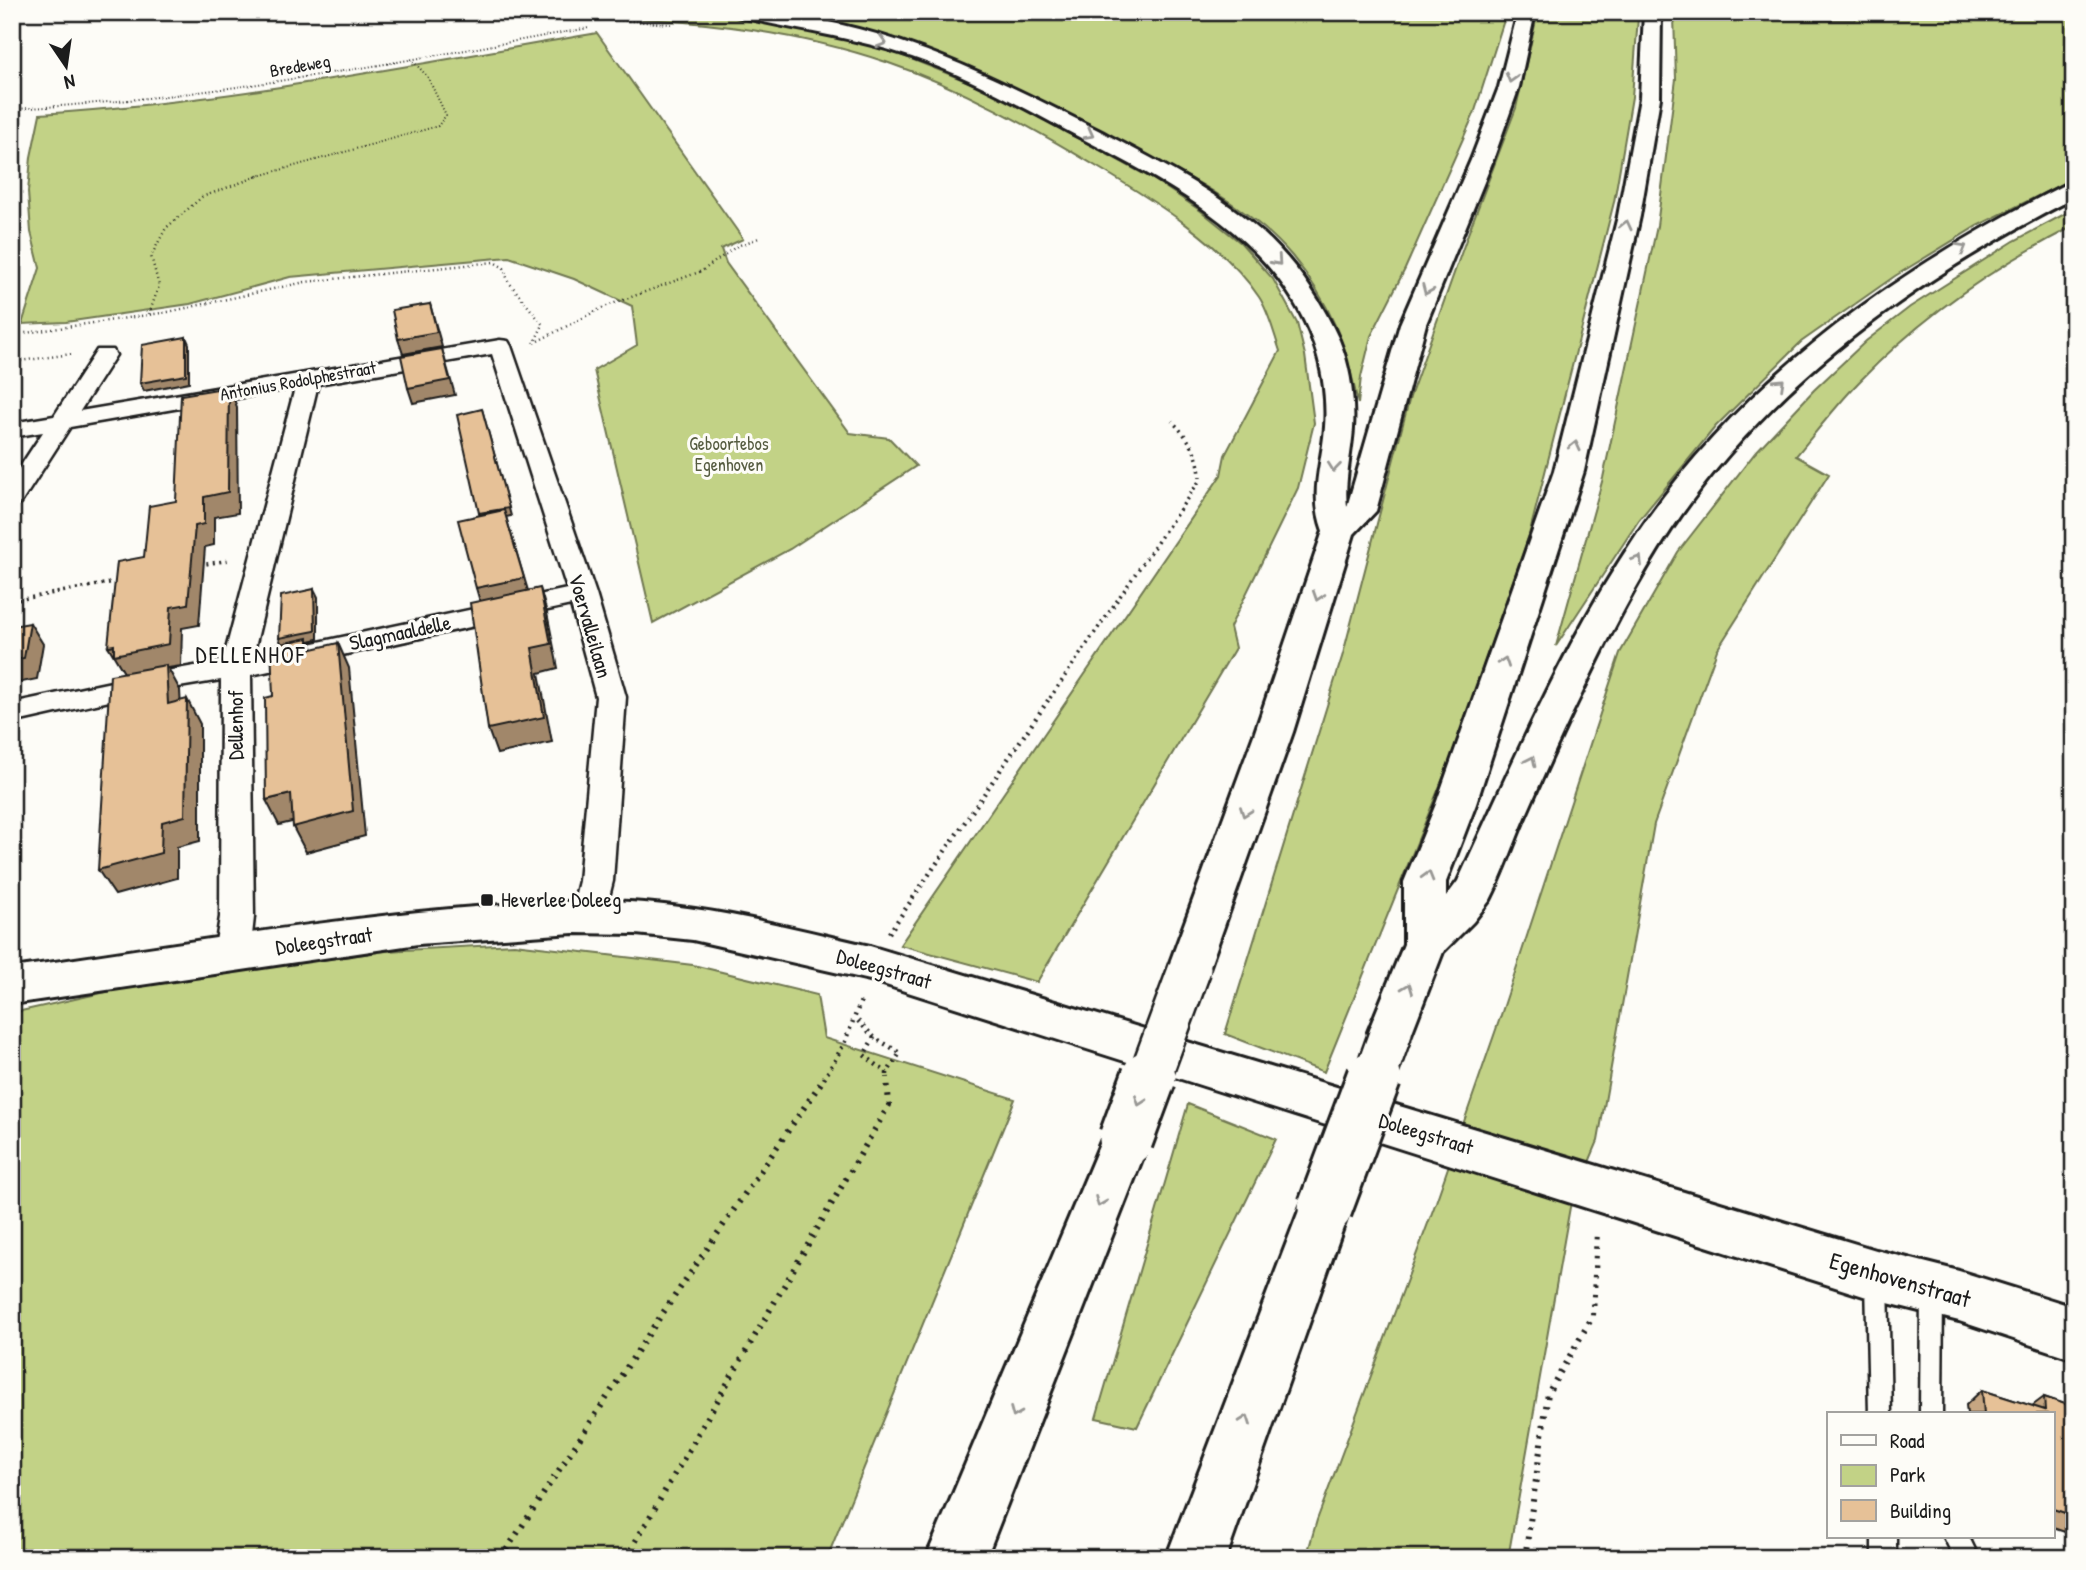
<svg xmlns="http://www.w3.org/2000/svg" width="2086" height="1570" font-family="'Patrick Hand',sans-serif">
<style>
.green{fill:#c2d286;stroke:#6f7751;stroke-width:2}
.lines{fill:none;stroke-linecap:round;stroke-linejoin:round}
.lane-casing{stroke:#1c1c1c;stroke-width:5}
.street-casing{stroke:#1c1c1c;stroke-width:5}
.secondary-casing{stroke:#1c1c1c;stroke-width:6}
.highway-casing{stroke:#1c1c1c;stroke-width:6}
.path-far4{stroke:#1c1c1c;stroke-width:2;stroke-dasharray:1 2.5;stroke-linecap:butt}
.path-far3{stroke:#1c1c1c;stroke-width:2.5;stroke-dasharray:1 3.5;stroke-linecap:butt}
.path-far2{stroke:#1c1c1c;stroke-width:3.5;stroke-dasharray:2 4.5;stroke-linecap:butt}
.path-far1{stroke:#1c1c1c;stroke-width:4.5;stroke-dasharray:2 5;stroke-linecap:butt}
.path{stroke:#1c1c1c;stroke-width:6;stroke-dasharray:2.5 7;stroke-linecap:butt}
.lane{fill:#fdfcf7;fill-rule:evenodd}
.street{fill:#fdfcf7;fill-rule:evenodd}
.secondary{fill:#fdfcf7;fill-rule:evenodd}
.highway{fill:#fdfcf7;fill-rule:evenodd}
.highway-bridge-far1-casing{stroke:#1c1c1c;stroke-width:46;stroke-linecap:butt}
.highway-bridge-casing{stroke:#1c1c1c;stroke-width:59;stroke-linecap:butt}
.highway-bridge-far1{stroke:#fdfcf7;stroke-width:41}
.highway-bridge{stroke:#fdfcf7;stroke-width:53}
.wall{fill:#c6a682;stroke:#1c1c1c;stroke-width:2}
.shaded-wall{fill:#a1876a;stroke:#1c1c1c;stroke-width:2}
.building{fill:#e6c197;stroke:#1c1c1c;stroke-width:2}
.oneway{stroke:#989794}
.poi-dot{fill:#1c1c1c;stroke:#fdfcf7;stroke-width:2.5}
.labels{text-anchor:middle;stroke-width:6;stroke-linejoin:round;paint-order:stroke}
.far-street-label{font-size:18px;fill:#1c1c1c;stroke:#fdfcf7}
.far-park-label{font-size:18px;fill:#565c41;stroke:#fdfcf7}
.street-label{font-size:21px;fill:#1c1c1c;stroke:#fdfcf7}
.poi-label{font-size:21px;fill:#1c1c1c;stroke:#fdfcf7;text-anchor:start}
.neighbourhood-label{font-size:23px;letter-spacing:2px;fill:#1c1c1c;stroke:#fdfcf7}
.near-street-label{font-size:24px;fill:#1c1c1c;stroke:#fdfcf7}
</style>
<rect width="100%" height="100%" fill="#fdfcf7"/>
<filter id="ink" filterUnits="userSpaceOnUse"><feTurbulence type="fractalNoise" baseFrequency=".0143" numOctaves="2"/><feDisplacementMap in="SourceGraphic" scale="14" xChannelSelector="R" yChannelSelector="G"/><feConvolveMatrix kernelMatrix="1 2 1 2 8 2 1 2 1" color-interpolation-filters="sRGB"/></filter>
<g filter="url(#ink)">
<!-- green -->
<path class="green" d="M387,12H702L772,22L836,36L896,53L989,90L1153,179L1201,211L1241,243L1273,279L1297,323L1305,355L1314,423L1298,488L1230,627L1235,648L1037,982L900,945L1221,475L1225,455L1280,351C1274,334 1269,312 1259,297C1224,244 1153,200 1099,168C1031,127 962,88 886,62C729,8 552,17 387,12Z
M762,12H1272L1505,17L1474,114L1405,269L1371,336L1361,377L1358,404C1346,345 1331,303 1292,256C1240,195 1157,161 1086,126C1026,95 967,64 903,43C857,28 809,21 762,12Z
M1860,12H2074V178L1977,226L1895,276L1801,342L1716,426L1639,520L1556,646L1603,478L1657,226L1676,79L1674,17L1855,20Z
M1537,16L1638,17L1632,97L1614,202L1529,535L1450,761L1324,1072L1225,1034L1343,654L1410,397L1468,234L1516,108Z
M597,33L743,239L721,249L726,263L850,433L889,438L916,466L790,549L653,623L594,370L637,345L632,306L574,279L509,257L290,277L190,304L66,322L22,324L40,268L31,232L28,192L31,157L40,114C227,102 412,65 597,33Z
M2074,209V226C1995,266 1919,319 1858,383C1836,406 1816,432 1796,456L1829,474L1717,650L1654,824L1598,1141L1570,1207L1508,1558H1306L1317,1520L1436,1202L1500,1018L1620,653L1678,552L1755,453L1814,390L1866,341L1910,307L2014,241Z
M514,944L693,965L817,995L824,1038L1015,1099L827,1558H12V1013L133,986L386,951Z
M1188,1104L1276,1139L1137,1427L1096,1418Z"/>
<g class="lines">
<defs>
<path id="lane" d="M1877,1271L1885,1274L1888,1281L1891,1414H1869L1866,1281L1869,1274Z
M1932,1282L1940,1285L1943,1292L1942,1414H1920L1921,1292L1924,1285Z
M1872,1537H1896V1558H1872Z
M1944,1537H1969L1979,1558H1954Z"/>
<path id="street" d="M500,340L508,341L511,346L596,594L626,697L613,881L604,917L599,926L587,930L575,926L570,917L579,881L596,697L571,605L251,675L254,917L250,954L244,964L232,968L220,964L214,954L220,917L221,680L149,692L12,723V703L149,674L223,661L295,388L70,427L21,503L12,505V479L43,432L12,437V423L54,416L97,350H113L116,355L80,411ZM492,354L567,589L253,656L318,384Z"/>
<path id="secondary" d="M605,901C696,903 782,925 870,946L1876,1250L1959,1271L2074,1307V1359L1959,1321L1876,1300L870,980L693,940L636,934L573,933L418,944L12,1004V968C207,941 408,903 605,901Z"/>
<path id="highway" d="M735,12C865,12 984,72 1098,130C1155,160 1215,190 1263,233C1296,263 1321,300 1339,340C1350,366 1355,401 1353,429C1351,455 1344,481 1347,507L1400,324L1471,160L1499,87L1518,12H1535L1519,87L1493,160L1426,324L1376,511L1354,534L1293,732L1205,980L1190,985L1175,980L1168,968L1255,732L1323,531C1309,492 1322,466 1325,427C1327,401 1323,369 1314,344C1275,233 1161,180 1064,129C1015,103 965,75 912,57C855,37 795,30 737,16Z
M1644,12H1661L1660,98L1640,216L1584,471L1476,804L1446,882V897L1458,881C1513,763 1564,642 1637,534C1744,375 1898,269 2066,184L2074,182V198C1916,279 1771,381 1671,530C1637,581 1609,637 1582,693C1561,735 1542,779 1523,822C1512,848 1503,875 1490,900L1473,922L1443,952L1407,1045L1391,1051L1375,1045L1368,1032L1404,944V882L1436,804L1554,471L1618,216L1640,98Z
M1126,1118L1143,1124L1150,1139L986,1558H926L1102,1139L1109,1124Z
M1325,1185L1343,1192L1350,1208L1226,1558H1166L1300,1208L1307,1192Z"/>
</defs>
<!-- lane casing -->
<use href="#lane" class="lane-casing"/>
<!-- street casing -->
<use href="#street" class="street-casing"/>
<!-- secondary casing -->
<use href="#secondary" class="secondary-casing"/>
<!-- highway casing -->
<use href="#highway" class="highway-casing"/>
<!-- path-far4 -->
<path class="path-far4" d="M387,12L604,19L671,24
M12,109C207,99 397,62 589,28
M12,151L18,109
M255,177L438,126L446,115L427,76L411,59"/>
<!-- path-far3 -->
<path class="path-far3" d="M12,264L15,284L12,292
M149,314L159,286L151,256L166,228L202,197L261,175
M12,335L168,312L305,282L494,262L504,268L508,281L543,325L534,343
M534,343L604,307L702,271L737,246L759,238
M12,362L72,354"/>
<!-- path-far2 -->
<path class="path-far2" d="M200,565L230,560
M12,601L120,581
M1050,698L1200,480C1200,454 1189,439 1172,421"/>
<!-- path-far1 -->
<path class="path-far1" d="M889,933L1051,696
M858,1021L874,1037L900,1053L887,1073V1079
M874,1037L864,1055L887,1073
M824,1079L844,1044L862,998"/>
<!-- path -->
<path class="path" d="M501,1558L654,1326L825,1077
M626,1558L889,1105L887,1077
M1525,1558L1548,1393L1593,1316L1597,1231"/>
<!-- lane -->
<use href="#lane" class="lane"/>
<!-- street -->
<use href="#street" class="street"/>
<!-- secondary -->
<use href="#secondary" class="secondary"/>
<!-- highway -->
<use href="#highway" class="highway"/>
<defs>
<path id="highway-bridge-far1" d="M1149,1079L1190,968
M1374,1079L1391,1032"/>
<path id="highway-bridge" d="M1126,1139L1149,1077
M1325,1208L1374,1077"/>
</defs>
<!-- highway-bridge-far1 casing -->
<use href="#highway-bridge-far1" class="highway-bridge-far1-casing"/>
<!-- highway-bridge casing -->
<use href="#highway-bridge" class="highway-bridge-casing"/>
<!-- highway-bridge-far1 -->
<use href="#highway-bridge-far1" class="highway-bridge-far1"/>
<!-- highway-bridge -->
<use href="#highway-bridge" class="highway-bridge"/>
</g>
<!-- wall -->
<path class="wall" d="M1982,1390L2032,1406L2044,1397L2074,1407V1535L2053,1528V1414H1967L1966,1405Z"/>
<!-- shaded-wall -->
<path class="shaded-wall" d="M430,304L442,347L403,354L398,339Z
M186,337L189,344V382L144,391L140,383Z
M442,349L455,395L413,403L408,388Z
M229,387L237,407L238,513L214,517V545L205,547L199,625L182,628L181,666L168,668L180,690L182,729L126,676L108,646L114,645L171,607L204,497Z
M482,409L511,516L506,517L529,594L481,605L476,588L481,522L479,513Z
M540,588L547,613L558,668L539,673L552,742L497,754L488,729L532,648Z
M314,589L318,597V639L309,641L319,663L283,647L279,638Z
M30,623L43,644L37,679L12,684V660Z
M338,643L349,668L365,836L306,852L293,827Z
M187,699L200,724V841L177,847V878L115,895L98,870L162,822Z
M291,794L304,819L279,825L266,800Z"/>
<!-- building -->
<path class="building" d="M430,304L437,332L398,339L392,310Z
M186,337V375L140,383L142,345Z
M442,349L450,380L408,388L401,356Z
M229,387L228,492L204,497V524L195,526L188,604L171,607L169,644L114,655V645L108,646L117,562L144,557L149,506L176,501L181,395Z
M482,409L509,508L479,513L457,415Z
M504,510L524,578L476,588L458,520Z
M540,588L551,644L532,648L544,717L488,729L470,603Z
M314,589L315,631L279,638L281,596Z
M30,623L24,658L12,660V626Z
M308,638V650L338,643L353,811L293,827L291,794L266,800L265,698L273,696L271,646Z
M166,665L168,704L187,699L185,816L162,822L161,853L98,870L110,675Z
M1982,1390L2045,1410L2044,1397L2074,1407V1516L2053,1509V1414H1984Z"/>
<!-- one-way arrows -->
<defs><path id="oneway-chevron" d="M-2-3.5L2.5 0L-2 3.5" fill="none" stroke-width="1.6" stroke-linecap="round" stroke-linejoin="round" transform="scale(1.75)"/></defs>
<g class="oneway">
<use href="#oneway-chevron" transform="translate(882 42) rotate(17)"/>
<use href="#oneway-chevron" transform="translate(1511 78) rotate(106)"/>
<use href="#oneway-chevron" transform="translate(1089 134) rotate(28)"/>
<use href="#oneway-chevron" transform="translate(1626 225) rotate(-77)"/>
<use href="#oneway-chevron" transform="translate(1962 248) rotate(-30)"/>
<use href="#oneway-chevron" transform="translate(1277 261) rotate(48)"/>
<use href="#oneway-chevron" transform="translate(1427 290) rotate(113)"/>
<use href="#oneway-chevron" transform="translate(1780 383) rotate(-43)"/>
<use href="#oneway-chevron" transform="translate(1575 446) rotate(-77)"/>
<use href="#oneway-chevron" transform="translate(1334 467) rotate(96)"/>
<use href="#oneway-chevron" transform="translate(1638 560) rotate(-59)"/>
<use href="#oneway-chevron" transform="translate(1318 596) rotate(108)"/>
<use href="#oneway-chevron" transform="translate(1504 662) rotate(-71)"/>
<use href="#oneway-chevron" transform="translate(1531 761) rotate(-64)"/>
<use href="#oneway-chevron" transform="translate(1245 812) rotate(110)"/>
<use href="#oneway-chevron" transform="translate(1428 876) rotate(-74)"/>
<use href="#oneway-chevron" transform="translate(1408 988) rotate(-69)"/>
<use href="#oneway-chevron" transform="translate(1140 1101) rotate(110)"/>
<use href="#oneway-chevron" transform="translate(1100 1202) rotate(112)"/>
<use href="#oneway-chevron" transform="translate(1015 1413) rotate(112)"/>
<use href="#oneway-chevron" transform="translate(1246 1420) rotate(-70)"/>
</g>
</g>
<!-- markers -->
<rect class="poi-dot" x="480" y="893" width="14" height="14" rx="3.5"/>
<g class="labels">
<!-- far-street labels -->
<g class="far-street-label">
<text transform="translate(300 66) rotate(-10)" y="6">Bredeweg</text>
<text transform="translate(298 381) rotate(-10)" y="6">Antonius Rodolphestraat</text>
</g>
<!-- far-park labels -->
<g class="far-park-label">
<text x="729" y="450">Geboortebos<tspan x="729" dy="21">Egenhoven</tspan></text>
</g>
<!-- street labels -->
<g class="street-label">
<text transform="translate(590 626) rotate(74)" y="7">Voervalleilaan</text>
<text transform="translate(400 633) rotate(-12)" y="7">Slagmaaldelle</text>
<text transform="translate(236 725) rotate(-90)" y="7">Dellenhof</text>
<text transform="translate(324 941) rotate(-8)" y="7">Doleegstraat</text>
<text transform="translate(884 969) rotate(16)" y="7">Doleegstraat</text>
<text transform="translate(1426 1134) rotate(17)" y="7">Doleegstraat</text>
</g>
<!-- poi labels -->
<g class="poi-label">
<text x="501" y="907">Heverlee Doleeg</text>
</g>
<!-- neighbourhood labels -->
<g class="neighbourhood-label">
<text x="251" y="663">DELLENHOF</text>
</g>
<!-- near-street labels -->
<g class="near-street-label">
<text transform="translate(1900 1280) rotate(16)" y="8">Egenhovenstraat</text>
</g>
</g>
<!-- margin -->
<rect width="2086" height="1570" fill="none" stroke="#fdfcf7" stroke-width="42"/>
<rect x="21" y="21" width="2044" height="1528" fill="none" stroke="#1c1c1c" stroke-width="2.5" filter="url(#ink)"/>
<!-- legend -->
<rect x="1827" y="1412" width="228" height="126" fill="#fdfcf7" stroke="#a3a29f" stroke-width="2"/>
<rect x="1841" y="1435" width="35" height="10" fill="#fdfcf7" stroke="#a3a29f" stroke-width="2"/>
<text x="1890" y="1448" font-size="21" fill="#1c1c1c">Road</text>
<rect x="1841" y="1465" width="35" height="21" fill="#c2d286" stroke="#a3a29f" stroke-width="2"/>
<text x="1890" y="1482" font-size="21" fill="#1c1c1c">Park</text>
<rect x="1841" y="1500" width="35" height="21" fill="#e6c197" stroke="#a3a29f" stroke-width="2"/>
<text x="1890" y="1518" font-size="21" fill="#1c1c1c">Building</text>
<!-- north arrow -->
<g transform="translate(66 66) rotate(167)" stroke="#fdfcf7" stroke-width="5" paint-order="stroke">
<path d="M0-5L12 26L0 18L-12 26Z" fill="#1c1c1c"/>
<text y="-10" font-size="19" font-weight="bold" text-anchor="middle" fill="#1c1c1c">N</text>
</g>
</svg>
